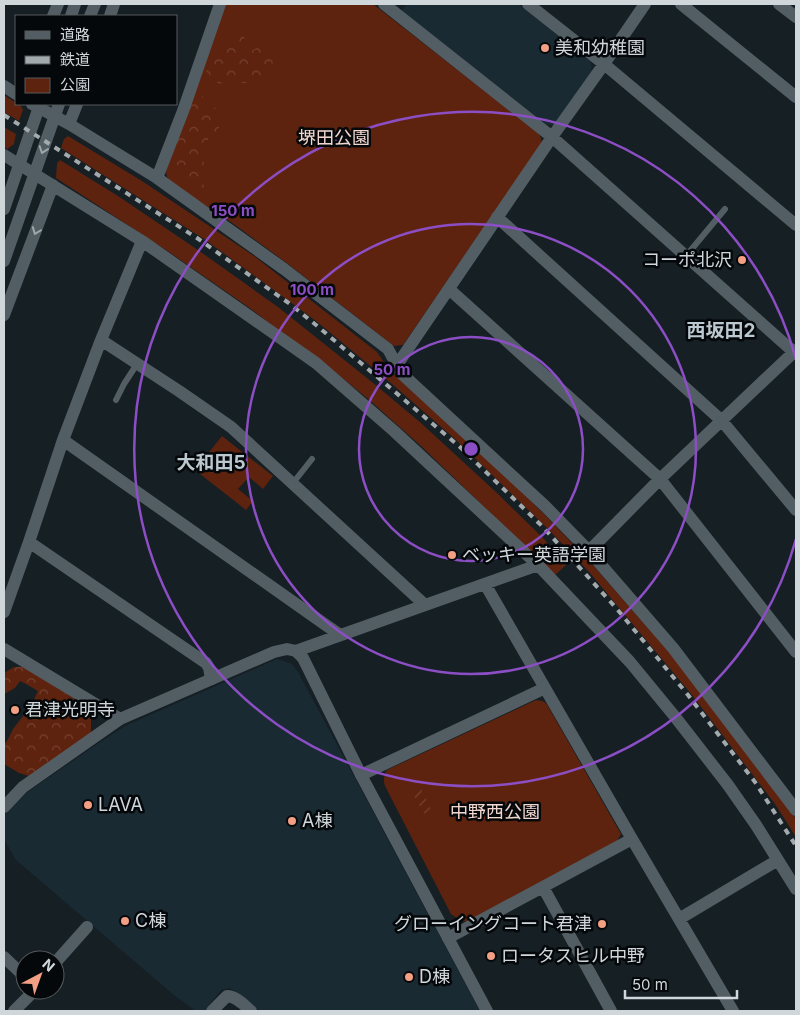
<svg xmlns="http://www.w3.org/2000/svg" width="800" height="1015" font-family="Inter,'Noto Sans JP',sans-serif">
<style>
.built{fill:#192a32}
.green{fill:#5e230f}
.forest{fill:url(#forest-crowns)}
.garden{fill:url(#garden-furrows)}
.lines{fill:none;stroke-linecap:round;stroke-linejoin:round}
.service{stroke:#535e64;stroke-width:6}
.minor{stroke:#535e64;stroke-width:12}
.tertiary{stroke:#535e64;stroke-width:12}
.rail{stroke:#a2aaad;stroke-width:4;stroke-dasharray:6 6;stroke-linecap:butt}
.oneway{stroke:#9ea7ab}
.ring{fill:none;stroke:#8c4ec4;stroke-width:2.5}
.poi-dot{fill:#f39f84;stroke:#05080a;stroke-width:2}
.labels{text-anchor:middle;stroke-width:5;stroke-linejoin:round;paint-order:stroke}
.poi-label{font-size:18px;fill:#d0d7da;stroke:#05080a;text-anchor:start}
.park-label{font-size:18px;fill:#f0d6ce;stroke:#05080a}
.neighbourhood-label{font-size:19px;font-weight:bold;fill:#bbc8cf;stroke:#05080a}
.centre{fill:#8c4ec4;stroke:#05080a;stroke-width:2.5}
.ring-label{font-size:15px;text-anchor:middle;font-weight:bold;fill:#8c4ec4;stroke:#05080a;stroke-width:5;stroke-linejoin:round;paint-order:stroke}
</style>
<defs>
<pattern id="forest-crowns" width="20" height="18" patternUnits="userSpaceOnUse" patternTransform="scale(1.25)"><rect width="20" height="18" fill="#5e230f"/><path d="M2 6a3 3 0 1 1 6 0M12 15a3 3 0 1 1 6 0" fill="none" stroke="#744231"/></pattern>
<pattern id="garden-furrows" width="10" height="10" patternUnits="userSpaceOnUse" patternTransform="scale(1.25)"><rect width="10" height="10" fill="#5e230f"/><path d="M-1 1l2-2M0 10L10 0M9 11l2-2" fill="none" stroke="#744231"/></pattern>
</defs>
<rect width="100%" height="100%" fill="#151f24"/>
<!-- built -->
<path class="built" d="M407,4H518L591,62L592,72L554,126L546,124L401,11Z
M277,659L292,664L298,672L480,1011H260L230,988L221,990L204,1011H196L175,996L16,860L4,839V816L7,812L29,791L93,747L125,726Z"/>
<!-- green -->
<path class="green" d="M226,4H373L538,133C541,137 542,140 541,144L403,345L394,346L288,264L231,222L171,183L167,177L166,171Z
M4,95L21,106L23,110L19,121L4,112Z
M4,127L16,134L14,144L7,149L4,147Z
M68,136L142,181L254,256L377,352L390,371L491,462L543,513L590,562L675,659L786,803L796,819V837L775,804L692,695L590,573L547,528L455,439L385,378L316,321L204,239L61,148L64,139Z
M60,160L118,196L198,250L278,307L372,382L421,423L497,493L544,539L566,565L555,575L421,446L367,398L315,356L279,331L251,309L169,252L56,178L57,163Z
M222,436L273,476L263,489L249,477L238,489L253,501L246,510L195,470Z
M536,700L542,701L546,703L621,834L617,841L468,922L460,920L451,914L385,786C383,780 384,775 387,770Z"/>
<!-- forest -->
<path class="forest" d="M239,34L243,35L246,41L242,47L245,51L253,50L258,47L267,48L274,58L270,72L266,78L252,79L246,83L229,82L219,84L207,74L205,67L213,46L218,47L226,41H230Z
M197,93C218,106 223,113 217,138L209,137C207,141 202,173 202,179C202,182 204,184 204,187L200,191L195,189L192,184L181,177L178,166L175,163L174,155L178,139L181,135V126L191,94Z
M14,667H24L86,706L91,715V736L29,776L19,773L4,764V744L7,741L13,729L31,706L38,691L26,684L20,681L15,688L4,694V673Z"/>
<!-- garden -->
<path class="garden" d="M421,789L431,810L424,814L413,794Z"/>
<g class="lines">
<!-- service -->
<path class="service" d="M686,256L725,209
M116,400L124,384L137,364
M293,483L312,459"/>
<!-- minor -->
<path class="minor" d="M384,4L552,137L796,354
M528,4L604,64L796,225
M779,4L796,17
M53,16L58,4
M110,16L114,4
M4,86L16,94
M32,104L69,124L157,178L284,269L388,349L401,373L545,506L589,551L673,648L796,810
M69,124L77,104
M4,155L142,241L316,363L394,431L538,565L630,662L676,718L728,785L756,825L796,889
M157,178L183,111L220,4
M497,217L722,421L796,510
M449,289L660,479L796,652
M4,315L53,185
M101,340L179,391L231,427L425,605
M397,365L552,137L604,64L645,4
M63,440L340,635
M29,542L206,663L209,668L211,679
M589,551L660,479L796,350
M485,584L632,839L733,1011
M4,612L29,542L63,440L101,340L142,241
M296,651L538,565
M361,775L545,688
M4,807L23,787L120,719
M543,887L611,1011
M679,919L778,860
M448,938L632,839
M4,957L25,977
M55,963L87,927
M14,1011L32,993V990
M212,1011L227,996C236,996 244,1005 251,1011"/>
<!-- tertiary -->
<path class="tertiary" d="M681,4L796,97
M71,16L75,4
M90,16L95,4
M4,209L40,104
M4,261L59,104
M4,649L120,719L274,652L287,649L296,651L303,658L361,775L487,1011"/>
<!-- rail -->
<path class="rail" d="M4,115L197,238L290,304L316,325L460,447L543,527L617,609L688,695L755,782L796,846"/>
</g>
<!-- one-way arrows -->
<defs><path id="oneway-chevron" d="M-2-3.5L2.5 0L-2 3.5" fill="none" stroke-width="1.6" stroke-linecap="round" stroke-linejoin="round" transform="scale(1.25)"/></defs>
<g class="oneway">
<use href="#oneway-chevron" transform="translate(43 150) rotate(109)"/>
<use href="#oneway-chevron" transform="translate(36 231) rotate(111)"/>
</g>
<!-- distance rings -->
<g class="ring">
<circle cx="471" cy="449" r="112"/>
<circle cx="471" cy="449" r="225"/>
<path d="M796 539A337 337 0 1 1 796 359"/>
</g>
<!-- markers -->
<g class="poi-dot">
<circle cx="545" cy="48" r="5"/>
<circle cx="742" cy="260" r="5"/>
<circle cx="452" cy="555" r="5"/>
<circle cx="15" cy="710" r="5"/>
<circle cx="88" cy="805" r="5"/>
<circle cx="292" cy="821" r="5"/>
<circle cx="125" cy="921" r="5"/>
<circle cx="602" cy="924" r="5"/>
<circle cx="491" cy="956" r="5"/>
<circle cx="409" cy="977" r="5"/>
</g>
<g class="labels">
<!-- poi labels -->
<g class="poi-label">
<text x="555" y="54">美和幼稚園</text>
<text x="732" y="266" text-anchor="end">コーポ北沢</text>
<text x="462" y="561">ベッキー英語学園</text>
<text x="25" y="716">君津光明寺</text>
<text x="98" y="811">LAVA</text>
<text x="302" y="827">A棟</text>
<text x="135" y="927">C棟</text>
<text x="592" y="930" text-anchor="end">グローイングコート君津</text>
<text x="501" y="962">ロータスヒル中野</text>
<text x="419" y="983">D棟</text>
</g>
<!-- park labels -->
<g class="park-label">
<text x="334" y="144">堺田公園</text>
<text x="495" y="818">中野西公園</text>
</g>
<!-- neighbourhood labels -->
<g class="neighbourhood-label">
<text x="721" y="337">西坂田2</text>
<text x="211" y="469">大和田5</text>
</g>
</g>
<circle cx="471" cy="449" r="8" class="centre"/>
<g class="ring-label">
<text x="233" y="216">150 m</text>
<text x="312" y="295">100 m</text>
<text x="392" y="375">50 m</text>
</g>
<!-- border -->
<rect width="800" height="1015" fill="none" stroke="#d0d7da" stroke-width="10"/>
<!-- legend -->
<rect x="15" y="15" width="162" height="90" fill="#05080a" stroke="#565b5d"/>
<rect x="25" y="31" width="25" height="8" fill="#535e64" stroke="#565b5d"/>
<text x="60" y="40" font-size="15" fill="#d0d7da">道路</text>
<rect x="25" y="56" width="25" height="8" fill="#a2aaad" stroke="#565b5d"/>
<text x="60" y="65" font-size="15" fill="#d0d7da">鉄道</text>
<rect x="25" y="78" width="25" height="15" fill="#5e230f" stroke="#565b5d"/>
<text x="60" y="90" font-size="15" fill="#d0d7da">公園</text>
<!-- north arrow -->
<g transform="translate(40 975) rotate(41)"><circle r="24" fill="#05080a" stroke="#565b5d"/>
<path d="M0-4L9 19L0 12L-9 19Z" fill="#f39f84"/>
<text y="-8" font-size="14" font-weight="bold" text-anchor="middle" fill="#d0d7da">N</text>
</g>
<!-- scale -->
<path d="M625 990v8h112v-8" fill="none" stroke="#d0d7da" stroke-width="2.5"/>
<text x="632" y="990" font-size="15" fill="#d0d7da" stroke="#05080a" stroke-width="4" paint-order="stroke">50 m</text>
</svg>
